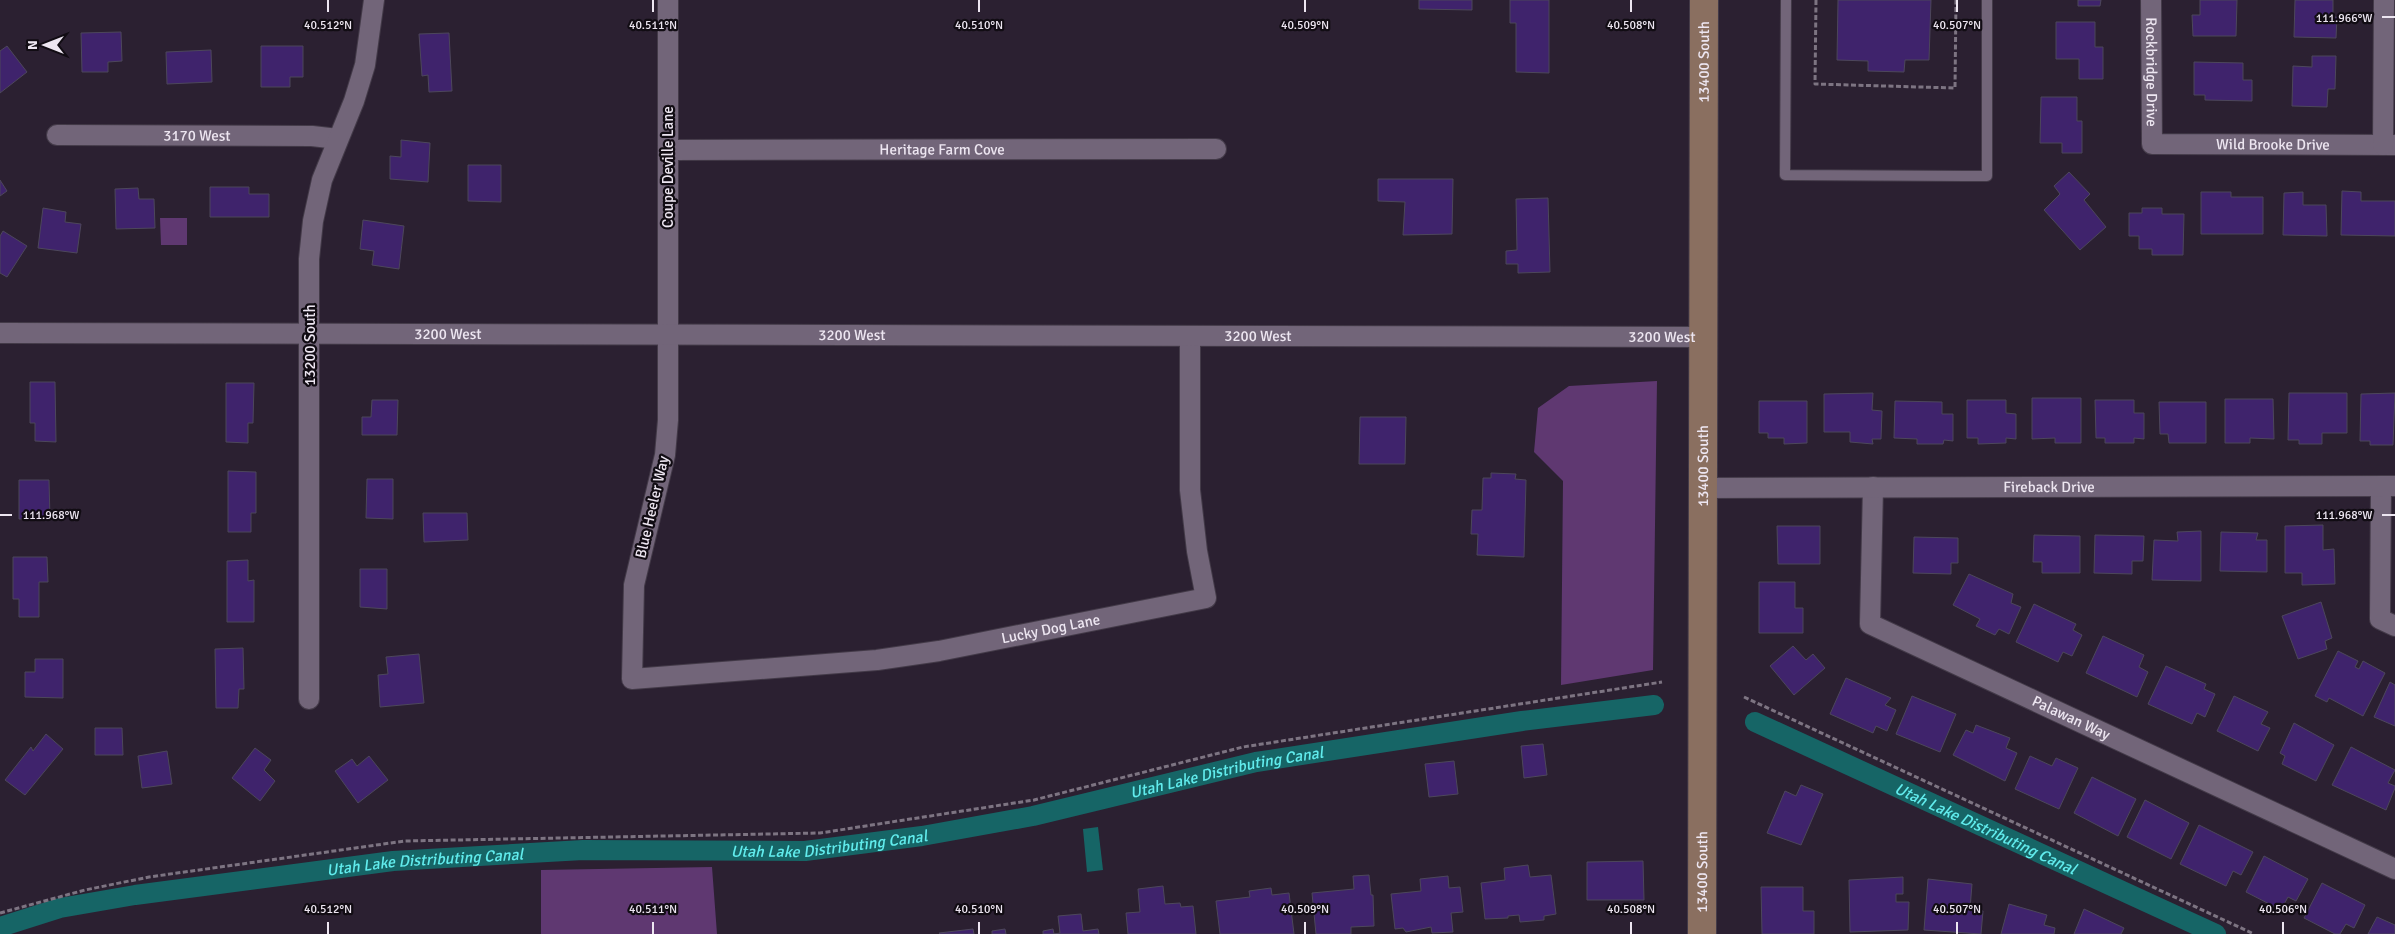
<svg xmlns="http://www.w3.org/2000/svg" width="2395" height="934" font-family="Signika,sans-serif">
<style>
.green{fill:#5f3871}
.water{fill:#166566}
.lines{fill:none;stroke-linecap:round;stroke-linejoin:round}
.canal{stroke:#166566;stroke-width:20}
.building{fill:#3f236c;stroke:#4d475b}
.lane-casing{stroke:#433a48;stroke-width:12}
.street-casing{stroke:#433a48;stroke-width:22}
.secondary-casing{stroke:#433a48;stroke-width:30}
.path{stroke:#7d7482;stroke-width:3;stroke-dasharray:5 2.5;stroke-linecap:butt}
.lane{stroke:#726579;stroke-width:10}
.street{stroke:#726579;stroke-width:20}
.secondary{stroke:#8a6f60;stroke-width:28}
.ticks{fill:none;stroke:#ede6f1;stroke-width:2}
.labels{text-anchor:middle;stroke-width:4.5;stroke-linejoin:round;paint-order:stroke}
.street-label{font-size:15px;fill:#ede6f1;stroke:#110c13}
.water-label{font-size:16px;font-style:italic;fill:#61eced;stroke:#110c13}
.ticks-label{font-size:12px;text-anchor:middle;fill:#ede6f1;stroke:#110c13;stroke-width:4.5;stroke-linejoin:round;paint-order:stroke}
</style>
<rect width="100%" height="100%" fill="#2b2031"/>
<!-- green -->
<path class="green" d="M160,218H187V245H161Z
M1657,381L1653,670L1561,685L1563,481L1534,452L1538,408L1569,386Z
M712,867L717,934H541V870Z"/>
<!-- water -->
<path class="water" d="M1098,827L1103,870L1087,872L1083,829Z"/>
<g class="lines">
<!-- canal -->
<g class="canal">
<path id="s1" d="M1755,722L2216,934"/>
<path id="s2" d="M0,927L60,908L135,895L393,861L583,850L805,851L922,836L1033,816L1256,762L1522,721L1654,705"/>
</g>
</g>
<!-- building -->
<path class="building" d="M1419,0H1472V10L1419,9Z
M1510,0H1549V73L1516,72V23H1510Z
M1838,0H1931L1929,60H1905L1904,72L1868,71V61L1837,60Z
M2078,0H2101L2100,6H2078Z
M2200,0H2237L2236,36H2193L2192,15H2200Z
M2295,0H2333V17H2337L2336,38L2294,37Z
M2056,22H2095V47H2103V79H2079V59H2056Z
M121,32L122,61L108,62V72H82L81,33Z
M449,33L452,91L429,92L428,75L422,76L419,34Z
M7,46L27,72L0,93V51Z
M261,46H303V77H290V87H261Z
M211,50L212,82L167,84L166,52Z
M2312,56H2336L2335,89H2328L2327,107L2292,106L2293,66L2312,67Z
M2194,62L2243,63V80H2252V101L2205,100V95H2194Z
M2041,97H2077V121H2082V153H2062V143H2040Z
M401,140L430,143L428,182L390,179V156L401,157Z
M468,165H501V202L468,201Z
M2069,172L2090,194L2084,200L2106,227L2080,250L2044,210L2060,194L2054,186Z
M1378,179H1453L1452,234L1403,235L1405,202L1378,201Z
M0,180L7,191L0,196Z
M210,187H249V194H269V217H210Z
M138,188L139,199H154L155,228L116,229L115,189Z
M2342,191L2361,192V201H2395V236L2341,235Z
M2201,192H2231V197H2263V234H2201Z
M2303,192V205H2326L2327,236L2283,235L2284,193Z
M1548,198L1550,272L1518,273V264H1506V251L1517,250L1516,199Z
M43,208L66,212L65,222L81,224L77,253L38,248Z
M2142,208H2162V214H2184L2183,255H2152V249H2139V236H2129V213H2142Z
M363,220L404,226L399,269L372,265L374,251L360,249Z
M3,231L27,246L7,277L0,273V236Z
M30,382H55L56,442L35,441V423H30Z
M226,383H254L253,423H248V443L226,442Z
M1873,393L1872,410L1882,411L1881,439H1872L1873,444L1850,442V432H1824V394Z
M2289,393H2347V433H2322V444H2299V440H2288Z
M2395,393L2393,445H2370V441H2360L2361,394Z
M2032,398H2081V443H2055V438L2032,439Z
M2225,399H2273L2274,439L2250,438V443H2225Z
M372,400H398L397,435H362V417H371Z
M1967,400H2006V413L2016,414V439L2006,438V443L1978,444V438H1967Z
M2095,400H2134V413H2144V439L2134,438V443H2105V438H2096Z
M1759,401H1807V443L1784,444V438H1768V433H1759Z
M1895,401L1942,402V414H1953V441L1944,440L1943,444H1917V439L1894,438Z
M2159,402H2206V443H2169L2168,434H2160Z
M1360,417H1406L1405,464H1359Z
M228,471L256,472V513H251V532H228Z
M1491,473L1516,474L1515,479L1526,480L1524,557L1477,555L1478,534H1471L1472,510H1482L1483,478H1491Z
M367,479H393V519L366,518Z
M19,480H49L50,519H19Z
M423,513H467L468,540L424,542Z
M2323,525V550L2334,549L2335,584L2302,585V573H2285V526Z
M1777,526H1820V564H1778Z
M2201,531V581L2152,580L2154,540L2178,541L2177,532Z
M2221,532L2258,533L2256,540H2267V572L2220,571Z
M2034,535L2080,536V573H2042V562H2033Z
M2095,535L2144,536L2143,561H2132V574L2094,573Z
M1914,537L1958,538V563H1951V574L1913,573Z
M13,557H47L48,582H39V617H19V599H13Z
M248,560V581L254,580V622H227V561Z
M360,569H387V609L360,607Z
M1969,574L2013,594L2011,603L2021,607L2009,634L1999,629L1995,635L1976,626L1980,619L1953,605Z
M1759,582H1795V608H1803V633H1759Z
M2321,602L2332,638L2325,641L2327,649L2298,659L2282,616Z
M2034,604L2076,624L2073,630L2082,635L2072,656L2063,652L2058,662L2016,642Z
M2103,636L2144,655L2139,667L2148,672L2137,697L2086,673Z
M1793,646L1806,660L1813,654L1825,668L1794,695L1770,666Z
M243,648L244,689H239L238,708H216L215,649Z
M2338,651L2358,661L2355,667L2359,669L2363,661L2385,673L2363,716L2329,698L2327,702L2315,696Z
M419,654L424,703L380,707L378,675L388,674L386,657Z
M35,659H63V698L25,697V672H35Z
M2166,666L2206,684L2204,689L2215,694L2205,717L2197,713L2192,724L2148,704Z
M1846,678L1891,698L1885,705L1896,710L1887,731L1876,726L1873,733L1830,714Z
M2390,682L2395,685V726L2374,717Z
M1912,696L1956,714L1940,752L1896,734Z
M2234,696L2268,712L2261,724L2270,728L2258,751L2217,731Z
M2294,723L2334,745L2316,781L2282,764L2285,756L2280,753Z
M1976,725L2010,738L2006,748L2017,753L2005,781L1953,755L1966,730L1973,733Z
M95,728H122L123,755H95Z
M46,734L63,749L25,795L5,780L31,747L33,751Z
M1543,744L1547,775L1524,778L1521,746Z
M2351,747L2395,770L2388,783L2395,786V788L2386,810L2332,785Z
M255,748L271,760L264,770L275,781L260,801L232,778Z
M167,751L172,784L142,788L138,756Z
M369,756L388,780L358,803L335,771L352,759L357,766Z
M2030,756L2052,766L2056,758L2078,768L2059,809L2015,789Z
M1454,761L1458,794L1429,797L1425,764Z
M2092,777L2136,799L2118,836L2074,813Z
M1801,785L1823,794L1801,845L1767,833L1785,791L1796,796Z
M2145,800L2189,823L2171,859L2127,837Z
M2199,825L2253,852L2241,875L2233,871L2226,886L2180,864Z
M2264,856L2308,879L2296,901L2288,897L2281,910L2246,892Z
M1643,861L1644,900H1587V862Z
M1528,865L1530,877L1551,875L1556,914L1544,916V920L1520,922L1519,915L1508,916V918L1485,919L1481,883L1505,880L1504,868Z
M1369,875L1371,895H1373L1374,926L1351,927V934H1316L1312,893L1354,889L1353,876Z
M1448,876L1449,888L1460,887L1463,912L1451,913L1453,932L1432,933L1431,927L1406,932L1403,928L1395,929L1391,894L1421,891L1420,879Z
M1903,877V894H1896V902H1909L1908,930L1850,932L1849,880Z
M1928,879L1972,884L1970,909L1983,911L1981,934L1924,930Z
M2322,883L2365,905L2354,928L2346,924L2340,934H2335L2304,918Z
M1163,886L1165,904L1180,903L1181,907L1193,906L1196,934H1128L1126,913L1140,912L1138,889Z
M1761,887H1803V911H1814V934H1762Z
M1271,888L1272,895L1289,893L1294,934H1220L1216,901L1250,897L1249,891Z
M2009,904L2047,915L2044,925L2055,928L2054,934H2001Z
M2084,909L2124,928L2121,934H2074Z
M1081,914L1083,931L1098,929L1099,934H1043V931L1053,929L1054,934L1060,933L1058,916Z
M2377,917L2395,925V934H2368Z
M973,929L974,934H940L939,933Z
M1005,929L1006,934H992V931Z"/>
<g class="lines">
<defs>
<path id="lane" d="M1786,0L1785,175L1966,176H1987V0"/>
<g id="street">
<path id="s3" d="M668,0V420L665,455L634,585L632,679L877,660L939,651L1206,598L1197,551L1190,490V336"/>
<path id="s4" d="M2151,0L2152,144L2395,145"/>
<path id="s5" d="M57,135L312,136L338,139"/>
<path d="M2383,145L2384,0"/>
<path id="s6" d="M668,150L1216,149"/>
<path id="s7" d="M0,333L1704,337"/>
<path d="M2381,486L2380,619L2395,626"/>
<path id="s8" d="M1873,487L1870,624L2395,869"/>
<path id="s9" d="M1704,488L2395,486"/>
<path d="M309,699V259L313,221L322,180L354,101L365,65L374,0"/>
</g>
<g id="secondary">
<path id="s10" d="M1702,934L1704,0"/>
</g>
</defs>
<!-- lane casing -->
<use href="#lane" class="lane-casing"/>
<!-- street casing -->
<use href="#street" class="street-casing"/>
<!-- secondary casing -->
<use href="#secondary" class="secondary-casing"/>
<!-- path -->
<path class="path" d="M1816,0L1815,84L1955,88L1956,0
M1744,697L2254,934
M0,913L85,890L149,877L405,841L820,833L1034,800L1243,747L1662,682"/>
<!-- lane -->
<use href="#lane" class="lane"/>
<!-- street -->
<use href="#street" class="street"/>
<!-- secondary -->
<use href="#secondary" class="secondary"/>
</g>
<!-- ticks -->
<path class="ticks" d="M328,0V12M653,0V12M979,0V12M1305,0V12M1631,0V12M1957,0V12M2382,17H2395M0,515H12M2382,515H2395M328,922V934M653,922V934M979,922V934M1305,922V934M1631,922V934M1957,922V934M2283,922V934"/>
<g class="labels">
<!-- street labels -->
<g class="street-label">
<text dy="5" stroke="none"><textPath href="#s10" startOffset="872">13400 South</textPath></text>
<text dy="5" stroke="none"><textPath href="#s4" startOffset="72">Rockbridge Drive</textPath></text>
<text dy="5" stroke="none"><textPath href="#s5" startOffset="140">3170 West</textPath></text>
<text dy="5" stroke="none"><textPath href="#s4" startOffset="265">Wild Brooke Drive</textPath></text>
<text dy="5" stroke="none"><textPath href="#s6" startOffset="274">Heritage Farm Cove</textPath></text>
<text transform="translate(668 167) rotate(-90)" y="5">Coupe Deville Lane</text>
<text dy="5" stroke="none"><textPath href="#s7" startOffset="448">3200 West</textPath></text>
<text dy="5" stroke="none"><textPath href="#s7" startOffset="852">3200 West</textPath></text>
<text dy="5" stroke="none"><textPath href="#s7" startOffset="1258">3200 West</textPath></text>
<text dy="5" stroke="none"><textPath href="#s7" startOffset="1662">3200 West</textPath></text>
<text transform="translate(310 345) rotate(-90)" y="5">13200 South</text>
<text dy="5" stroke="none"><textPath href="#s10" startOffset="468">13400 South</textPath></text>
<text dy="5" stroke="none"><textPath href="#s9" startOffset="345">Fireback Drive</textPath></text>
<text transform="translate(652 507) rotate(-77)" y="5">Blue Heeler Way</text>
<text dy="5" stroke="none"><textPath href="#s3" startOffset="1105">Lucky Dog Lane</textPath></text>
<text dy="5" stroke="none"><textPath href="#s8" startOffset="359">Palawan Way</textPath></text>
<text dy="5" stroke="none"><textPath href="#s10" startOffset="62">13400 South</textPath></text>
</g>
<!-- water labels -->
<g class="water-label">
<text dy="6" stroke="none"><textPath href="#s2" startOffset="1241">Utah Lake Distributing Canal</textPath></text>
<text dy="6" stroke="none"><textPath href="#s1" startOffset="254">Utah Lake Distributing Canal</textPath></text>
<text dy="6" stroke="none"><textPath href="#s2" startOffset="836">Utah Lake Distributing Canal</textPath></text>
<text dy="6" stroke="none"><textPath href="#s2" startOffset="431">Utah Lake Distributing Canal</textPath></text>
</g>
</g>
<g class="ticks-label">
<text x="2344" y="22">111.966°W</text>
<text x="328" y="29">40.512°N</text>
<text x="653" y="29">40.511°N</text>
<text x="979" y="29">40.510°N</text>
<text x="1305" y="29">40.509°N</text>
<text x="1631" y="29">40.508°N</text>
<text x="1957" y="29">40.507°N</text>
<text x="2344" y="519">111.968°W</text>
<text x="51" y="519">111.968°W</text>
<text x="328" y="913">40.512°N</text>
<text x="653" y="913">40.511°N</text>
<text x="979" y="913">40.510°N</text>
<text x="1305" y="913">40.509°N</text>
<text x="1631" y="913">40.508°N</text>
<text x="1957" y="913">40.507°N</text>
<text x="2283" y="913">40.506°N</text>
</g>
<!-- north arrow -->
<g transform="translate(45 45) rotate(270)" stroke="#110c13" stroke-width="4" paint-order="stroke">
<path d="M0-4L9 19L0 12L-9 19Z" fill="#ede6f1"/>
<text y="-8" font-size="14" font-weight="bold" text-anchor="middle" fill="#ede6f1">N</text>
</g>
</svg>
